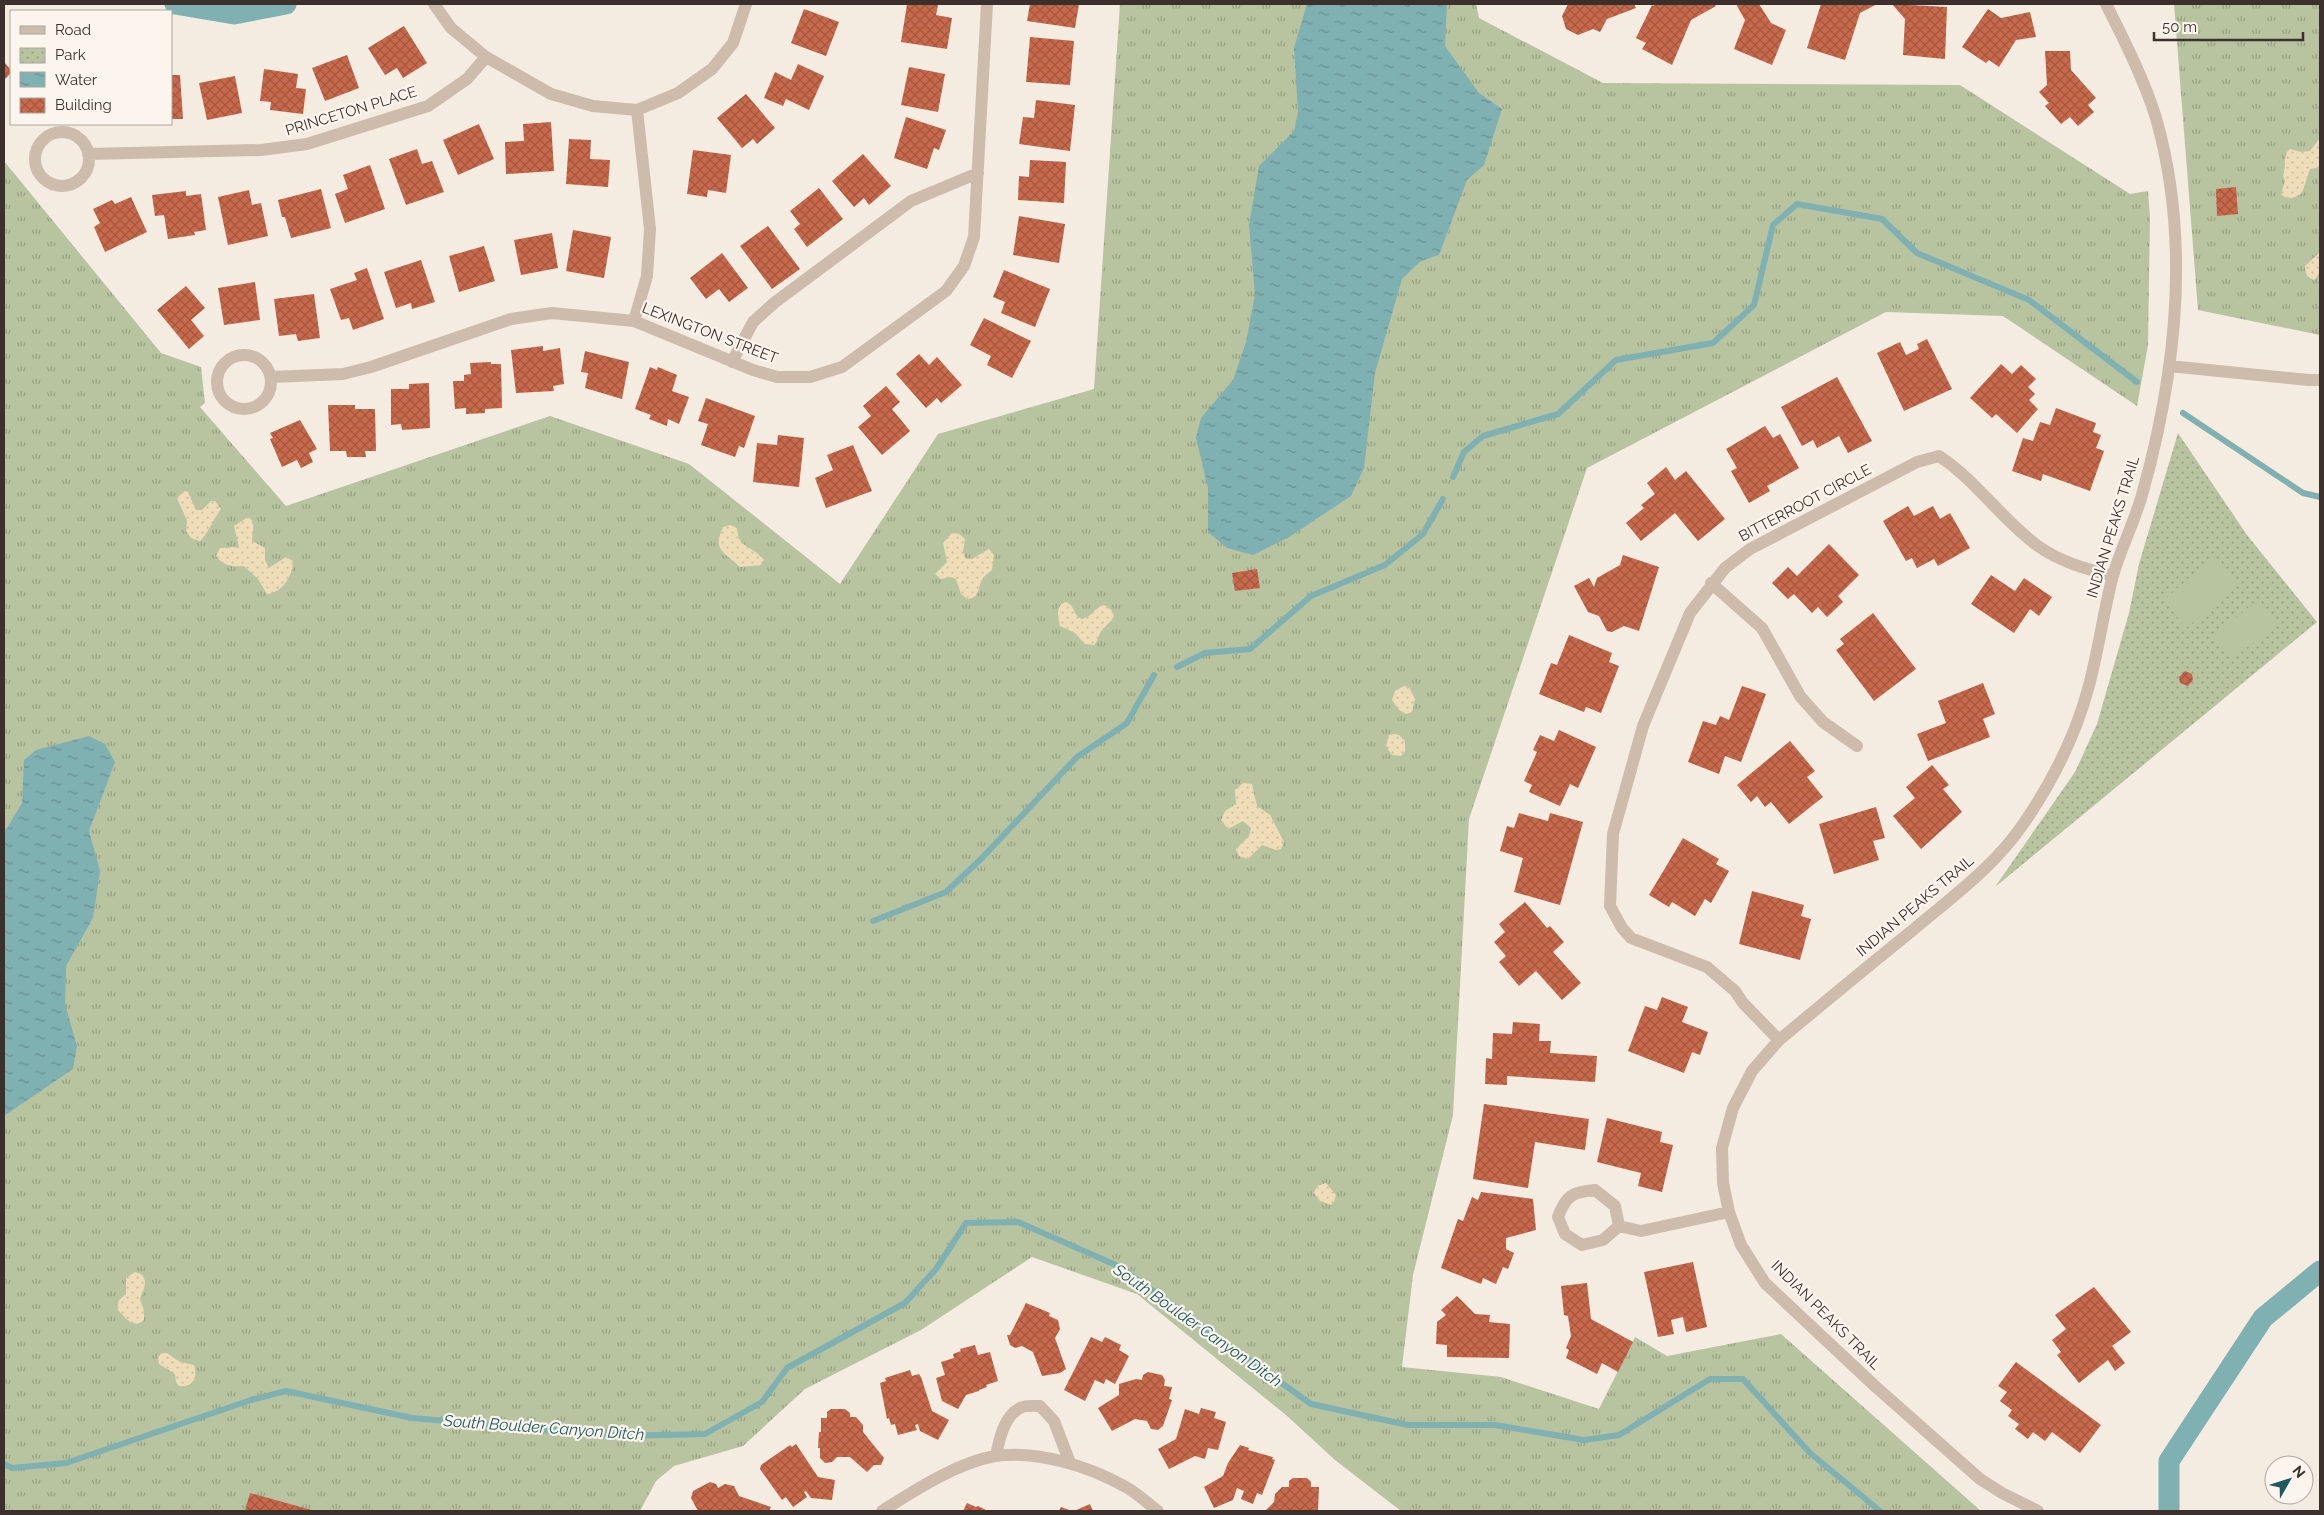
<svg xmlns="http://www.w3.org/2000/svg" width="2324" height="1515" font-family="Raleway,sans-serif">
<style>
.grass{fill:url(#grass-tufts)}
.sand{fill:url(#sand-dots)}
.park{fill:url(#park-dots)}
.garden{fill:#b8c4a0}
.water{fill:url(#water-ripples)}
.lines{fill:none;stroke-linecap:round;stroke-linejoin:round}
.stream{stroke:#7fb0b2;stroke-width:6}
.canal{stroke:#7fb0b2;stroke-width:21}
.building{fill:url(#building-cross-hatch)}
.street{stroke:#cdbbac;stroke-width:12}
.labels{text-anchor:middle;stroke-width:4.5;stroke-linejoin:round;paint-order:stroke}
.street-label{font-size:15px;fill:#3b302b;stroke:#fbf5ee}
.water-label{font-size:16px;font-style:italic;fill:#1f5a5e;stroke:#fbf5ee}
</style>
<defs>
<pattern id="grass-tufts" width="24" height="20" patternUnits="userSpaceOnUse" patternTransform="scale(1.25)"><rect width="24" height="20" fill="#b8c4a0"/><path d="M3 7l-1-3M5 7V3M7 7l1-3M15 17l-1-3M17 17v-4M19 17l1-3" fill="none" stroke="#97a083"/></pattern>
<pattern id="sand-dots" width="8" height="8" patternUnits="userSpaceOnUse" patternTransform="scale(1.25)"><rect width="8" height="8" fill="#efdcb8"/><path d="M2 2h.1M6 6h.1" fill="none" stroke="#cebd9e" stroke-width="1.8" stroke-linecap="round"/></pattern>
<pattern id="park-dots" width="8" height="8" patternUnits="userSpaceOnUse" patternTransform="scale(1.25)"><rect width="8" height="8" fill="#b8c4a0"/><path d="M2 2h.1M6 6h.1" fill="none" stroke="#97a083" stroke-width="1.8" stroke-linecap="round"/></pattern>
<pattern id="water-ripples" width="26" height="14" patternUnits="userSpaceOnUse" patternTransform="scale(1.25)"><rect width="26" height="14" fill="#7fb0b2"/><path d="M2 4q2-2 4 0t4 0M15 11q2-2 4 0t4 0" fill="none" stroke="#699091"/></pattern>
<pattern id="building-cross-hatch" width="8" height="8" patternUnits="userSpaceOnUse" patternTransform="scale(1.25)"><rect width="8" height="8" fill="#c8694b"/><path d="M0 0l8 8M0 8l8-8" fill="none" stroke="#a4573f"/></pattern>
</defs>
<rect width="100%" height="100%" fill="#f4ebe1"/>
<!-- grass -->
<path class="grass" d="M1120,4H1476L1479,18L1603,83L1960,85L2130,194L2148,191L2150,217L2148,345L2137,406L2003,316L1886,312L1587,468L1469,819L1453,1115L1413,1275L1402,1367L1501,1377L1599,1409L1635,1337L1667,1356L1781,1334L1981,1511H1401L1335,1460L1286,1415L1137,1294L1032,1257L921,1330L805,1389L743,1446L674,1466L656,1481L640,1511H4V161L161,353L201,367L205,403L200,407L286,506L550,416L689,464L840,584L938,434L1094,389Z
M2174,4H2320V335L2198,310Z"/>
<!-- sand -->
<path class="sand" d="M2320,138V167L2310,169L2302,193C2294,198 2288,201 2281,194L2285,181L2283,175C2287,166 2282,155 2290,149L2301,152L2310,151Z
M2320,252V271L2315,280C2307,278 2305,273 2305,266Z
M184,491L188,492L196,510H202L211,501H215L221,509C214,518 206,537 200,541L191,538L186,531L187,521L177,498Z
M248,517C257,522 252,532 252,541L265,548V560L269,568L286,557L293,561C293,576 282,593 267,594L258,579L244,566C233,567 223,566 216,556L220,548L239,547L234,526Z
M730,525L737,528C738,549 751,544 764,560L761,565L740,567C724,552 712,551 723,527Z
M952,533L959,534L965,539L963,551L965,558L972,559L989,549L994,555L992,570C989,573 985,575 983,578C977,587 981,598 967,599L961,594L956,579L951,577L941,579L935,574L947,562L943,543Z
M1066,602C1075,605 1073,615 1081,619C1092,618 1094,607 1104,605C1123,615 1109,622 1102,630C1098,635 1099,640 1094,645L1085,644L1075,633L1060,626C1058,617 1055,605 1066,602Z
M1404,686L1409,687L1415,699L1412,712L1406,714L1399,710L1392,700L1395,691Z
M1394,734L1399,735L1405,741V752L1401,756L1392,755L1386,746L1389,735Z
M1243,783L1252,784L1257,806L1270,815L1284,842L1281,849L1276,850L1262,845L1248,859L1239,856L1236,849L1249,836L1251,828L1243,821L1228,829L1221,820L1225,811L1236,804L1235,790Z
M1326,1183L1336,1195L1334,1202L1331,1205L1320,1201L1314,1193L1317,1186Z
M135,1272L141,1274C149,1282 143,1290 140,1299L144,1311V1320C133,1330 125,1317 117,1309L119,1300L126,1294V1278Z
M162,1353H167L180,1362L194,1365C198,1377 193,1388 179,1386L176,1382L175,1374L159,1364L158,1357Z"/>
<!-- park -->
<path class="park" d="M2178,433L2247,535L2317,622L1995,887L2075,772L2097,724L2129,613L2139,564Z"/>
<!-- garden -->
<path class="garden" d="M2214,556L2239,585L2186,628L2164,600Z
M2257,600L2276,624L2233,659L2215,636Z"/>
<!-- water -->
<path class="water" d="M1307,4H1447L1445,46L1479,93L1502,109L1484,165L1467,180L1439,255L1421,261L1402,279L1375,373L1364,468L1351,496L1289,537L1253,555L1227,548L1208,532V488L1196,438L1201,418L1233,380L1246,342L1255,295L1249,225L1259,166L1294,131L1298,112L1294,48Z
M89,736L105,744L115,762L89,831L100,871L93,918L66,966L65,1004L77,1046L73,1069L4,1116V833L22,803L24,760L36,750Z"/>
<g class="lines">
<!-- stream -->
<path class="stream" d="M2183,413L2303,493L2320,497
M1453,477L1464,452L1483,436L1558,414L1616,360L1713,343L1754,305L1773,225L1797,204L1882,219L1917,253L2029,300L2137,382
M1177,667L1205,653L1250,649L1311,596L1385,565L1423,534L1443,499
M873,921L946,892L982,858L1077,757L1127,723L1154,675
M4,1464L12,1468L66,1463L251,1400L286,1391L412,1418L620,1436L705,1434L762,1402L787,1368L905,1303L936,1269L966,1223L1018,1222L1118,1266L1311,1404L1408,1425H1495L1584,1440L1619,1435L1710,1379H1743L1810,1453L1880,1511"/>
<!-- canal -->
<path class="canal" d="M175,4L234,14L286,4
M2169,1511V1461L2263,1318L2320,1271"/>
</g>
<!-- building -->
<path class="building" d="M907,4L938,5L936,15L952,18L947,49L901,42Z
M1030,4H1079L1075,28L1027,21Z
M1568,4H1634L1636,8L1607,19L1600,32L1593,29L1578,35L1566,29L1562,16Z
M1655,4H1714L1716,6L1691,20L1672,65L1642,49L1646,43L1636,38L1652,5L1654,6Z
M1736,4H1759L1771,23L1786,30L1772,65L1734,49L1745,20Z
M1821,4H1877L1860,13L1845,60L1807,48Z
M1892,4L1947,7L1945,59L1903,55L1905,19Z
M804,9L839,22L826,56L791,43Z
M1988,9L2001,18L2030,12L2036,37L2016,40L1999,67L1989,60L1986,63L1962,47Z
M404,26L427,63L403,78L397,68L385,75L368,48Z
M1030,37L1074,41L1070,85L1026,82Z
M2045,51H2070L2071,70L2096,98L2088,105L2094,112L2078,126L2070,117L2061,124L2045,106L2049,103L2039,92L2047,85Z
M347,55L359,88L325,101L312,68Z
M4,62L11,70V73L4,80Z
M798,64L824,76L809,110L786,99L783,106L764,98L775,72L791,80Z
M909,67L945,74L938,112L901,105Z
M264,69L298,74L296,88L306,89L303,114L270,110L271,102L260,101Z
M171,75H180L183,119H171Z
M235,76L242,113L207,120L199,83Z
M746,94L775,128L757,144L753,139L742,148L717,118Z
M1036,100L1075,105L1070,151L1019,144L1023,117L1034,118Z
M906,117L946,130L939,150L934,148L927,169L894,158Z
M551,122L554,171L506,174L505,142L524,141L523,124Z
M479,124L494,159L458,175L443,140Z
M569,139L591,140L590,159L610,160L608,187L566,184Z
M417,149L422,164L432,161L444,192L406,205L389,159Z
M693,150L731,155L726,193L708,190L707,197L687,194Z
M863,154L891,186L869,205L864,198L854,207L832,181Z
M1030,160L1066,162L1064,203L1018,200L1019,176L1029,177Z
M370,165L385,209L345,223L335,194L348,189L343,175Z
M2236,187L2238,214L2217,216L2216,189Z
M819,188L843,219L807,247L794,229L800,224L790,211Z
M321,189L331,228L291,238L285,217H282L278,200Z
M249,190L252,205L261,203L268,236L228,245L218,197Z
M186,191V196L201,194L206,230L194,232L195,235L168,239L164,215L155,216L152,195Z
M131,197L147,232L105,252L94,227L100,223L93,209L112,200L115,204Z
M1019,216L1065,224L1059,263L1013,255Z
M768,226L800,269L772,289L740,246Z
M573,230L611,237L604,278L566,271Z
M552,233L558,268L521,275L514,240Z
M484,246L495,281L459,292L449,256Z
M722,253L748,288L729,302L719,289L706,299L690,278Z
M421,260L435,302L412,309L411,303L396,308L384,272Z
M367,268L384,319L353,330L349,318L341,320L330,289L357,280L354,273Z
M1004,270L1050,289L1035,327L1001,313L1005,302L993,297Z
M255,282L260,320L224,325L218,288Z
M186,286L205,308L191,320L204,336L189,349L157,310Z
M314,294L320,338L298,341L296,334L279,336L274,299Z
M984,318L1031,341L1012,378L987,365L991,356L970,345Z
M1927,339L1952,389L1904,411L1877,353L1900,342L1906,355L1919,349L1917,344Z
M543,346V351L560,348L564,384L553,386L554,391L516,393L511,350Z
M585,351L629,362L622,399L585,388L588,373L581,372Z
M919,354L929,365L937,357L962,385L941,403L937,398L926,408L896,374Z
M491,362V364H501L502,408L485,409V413L466,414V408L455,409L453,381H464V375L471,374L470,363Z
M2001,364L2012,374L2021,365L2036,379L2028,387L2035,394L2029,400L2038,409L2017,433L1996,414L1992,418L1970,398Z
M650,367L657,370L658,367L677,375L672,391L689,397L679,424L668,419L667,426L649,419L651,415L635,409Z
M1837,377L1872,441L1848,453L1839,436L1817,448L1813,440L1802,446L1781,407Z
M429,383L430,428L402,430L401,424L391,425V389H409V384Z
M886,386L900,402L892,409L910,431L882,455L858,427L871,416L863,406Z
M706,398L755,416L744,448L739,446L735,457L701,445L708,424L698,421Z
M328,405H355V409H375L376,451H365L366,457H347L346,451H330Z
M2056,408L2096,423L2093,432L2101,435L2096,448L2104,451L2090,491L2043,474L2041,481L2012,471L2023,438L2033,441L2040,422L2050,425Z
M300,420L317,449L309,453L313,462L301,468L297,460L282,467L270,439L273,438L270,433Z
M1765,426L1773,438L1780,434L1799,468L1767,486L1770,491L1749,503L1731,471L1737,468L1726,449Z
M778,435L804,438L799,487L753,482L757,443L777,445Z
M853,445L872,491L826,508L815,478L833,470L827,455Z
M1666,467L1675,480L1686,471L1725,519L1698,541L1675,513L1641,541L1626,523L1644,508L1641,505L1655,494L1647,483Z
M1908,506L1914,516L1933,506L1940,519L1950,513L1970,548L1938,566L1934,559L1917,568L1912,558L1906,561L1883,521Z
M1829,544L1859,575L1838,596L1843,602L1827,617L1818,607L1812,613L1794,594L1788,599L1772,583L1788,567L1797,576Z
M1623,555L1659,567L1639,631L1624,626L1612,632L1607,631L1599,616L1588,612L1574,586L1589,578L1594,587L1597,578L1620,565Z
M1257,569L1260,588L1235,591L1232,573Z
M1991,575L2015,591L2024,578L2052,597L2039,616L2030,609L2014,633L1971,604Z
M1873,613L1916,669L1874,701L1836,650L1844,644L1840,639Z
M1569,635L1612,653L1609,662L1619,666L1601,713L1586,707L1584,712L1539,694L1551,663L1557,665Z
M2185,671L2192,674L2193,680L2188,686L2180,683L2179,677Z
M1983,683L1995,714L1983,719L1990,737L1928,761L1917,734L1946,723L1938,701Z
M1742,686L1766,694L1741,762L1725,756L1719,774L1688,762L1703,721L1716,725L1720,716L1729,720Z
M1559,730L1596,747L1578,788L1570,784L1560,806L1529,792L1532,785L1524,781L1537,752L1533,750L1540,735L1554,741Z
M1790,741L1815,771L1807,777L1823,797L1789,824L1771,802L1765,807L1757,796L1751,802L1737,785Z
M1932,765L1949,785L1943,789L1962,812L1921,849L1893,816L1915,798L1906,787Z
M1876,807L1885,838L1873,841L1879,860L1834,874L1819,824Z
M1519,813L1548,821L1550,813L1583,822L1560,905L1514,892L1523,858L1500,851L1507,826L1514,828Z
M1683,838L1719,859L1716,864L1729,871L1711,903L1705,899L1695,916L1672,902L1669,907L1649,895Z
M1752,891L1804,905L1801,916L1811,919L1800,960L1739,944Z
M1525,902L1547,928L1550,926L1564,942L1553,952L1581,983L1562,1000L1536,971L1519,986L1499,962L1506,956L1494,942L1505,932L1499,924Z
M1662,997L1688,1007L1682,1022L1708,1032L1700,1055L1692,1052L1684,1073L1628,1051L1645,1006L1657,1010Z
M1513,1022L1540,1024L1539,1041H1551L1550,1053L1597,1056L1595,1082L1507,1076V1085L1485,1084L1486,1058L1492,1059L1493,1033L1512,1034Z
M1484,1104L1589,1119L1585,1150L1535,1142L1528,1188L1473,1179Z
M1607,1118L1662,1132L1660,1142L1673,1145L1662,1192L1638,1186L1641,1173L1597,1162Z
M1481,1192L1533,1199L1536,1230L1506,1238V1249L1514,1253L1508,1269L1503,1267L1496,1284L1483,1278L1481,1284L1441,1268L1458,1219L1463,1221L1472,1197L1478,1200Z
M1693,1262L1707,1327L1686,1332L1683,1317L1671,1320L1674,1334L1658,1337L1644,1272Z
M1587,1283L1591,1319L1633,1342L1618,1372L1602,1363L1597,1374L1566,1358L1569,1350L1566,1348L1571,1336L1568,1316L1564,1315L1561,1286Z
M2094,1287L2131,1332L2112,1346L2125,1363L2115,1371L2108,1360L2079,1383L2057,1355L2061,1352L2052,1340L2066,1329L2055,1315Z
M1457,1296L1475,1314L1490,1315L1489,1322L1510,1324L1509,1358L1447,1357V1345L1436,1344L1437,1322L1446,1315L1441,1310Z
M1026,1303L1050,1313L1049,1316L1058,1320L1060,1329L1055,1338L1066,1369L1060,1373L1042,1376L1033,1352L1022,1346L1015,1348L1010,1345L1007,1335H1010Z
M1091,1337L1102,1342L1105,1337L1121,1345L1119,1350L1129,1356L1115,1384L1106,1379L1104,1384L1095,1380L1085,1401L1064,1390Z
M975,1345L978,1355L990,1352L998,1381L986,1385L987,1387L979,1390V1391L966,1395L958,1409L942,1401L936,1378L945,1375L941,1362L954,1358L953,1354L961,1351L960,1349Z
M2016,1362L2101,1425L2080,1453L2052,1432L2045,1441L2033,1432L2028,1439L2015,1429L2019,1424L2008,1416L2012,1410L2000,1401L2007,1392L1998,1386Z
M910,1370L912,1376L919,1374L921,1377L932,1411L949,1420L938,1440L920,1431L918,1424L915,1425L917,1430L898,1435L895,1424L891,1425L889,1418L887,1419L880,1383L886,1381L885,1378Z
M1148,1372L1162,1375L1165,1380L1164,1386L1172,1387L1169,1399L1172,1400L1163,1426L1158,1430L1151,1429L1147,1421L1135,1419L1112,1431L1098,1408L1119,1395V1384L1136,1379L1142,1380L1143,1375Z
M1201,1408L1216,1412L1214,1418L1226,1422L1218,1450L1208,1448L1205,1459L1195,1456L1169,1469L1158,1449L1176,1439L1185,1409L1199,1414Z
M831,1409H845L850,1413V1417H856L863,1425V1432L884,1458L881,1465H874L867,1472L850,1457H837L832,1462L825,1463L820,1458V1448H818L819,1432H821V1418H827V1412Z
M796,1444L818,1477L835,1480L832,1500L811,1498L806,1491L804,1492L807,1497L793,1507L786,1497L782,1500L760,1469L761,1465L790,1445L792,1447Z
M1240,1445L1249,1448L1248,1450L1273,1457L1272,1459L1275,1460L1262,1495L1257,1493L1253,1504L1241,1499L1244,1491L1237,1488L1233,1500L1214,1508L1204,1487L1223,1476L1228,1463Z
M1293,1478H1307L1311,1482V1487H1319L1318,1511H1265L1274,1502L1275,1494L1282,1487H1289V1481Z
M710,1482L716,1484L718,1488L725,1484L734,1486L739,1496L771,1507L769,1511H698L691,1498L693,1491Z
M250,1493L315,1511H245Z
M967,1503L976,1507L978,1506L988,1511H963Z
M1090,1504L1093,1511H1074Z
M1061,1507L1072,1511H1059Z"/>
<g class="lines">
<!-- street -->
<path class="street" d="M434,4L451,28L486,57L551,94L593,106L637,110L678,93L712,69L733,43L746,4
M35 159a27 27 0 1 1 54 0a27 27 0 1 1-54 0Z
M88,154L261,150L307,144L428,106L467,79L486,57
M634,321L647,276L650,229L637,110
M217 382a27 27 0 1 1 54 0a27 27 0 1 1-54 0Z
M732,362L753,322L774,303L911,201L978,173
M2169,366L2308,380H2320
M271,377L343,374L371,367L511,319L552,313L634,321L753,370L777,377H810L842,367L946,291L964,266L974,237L987,4
M1711,583L1762,628L1800,696L1823,722L1857,746
M1779,1040L1743,1003L1735,991L1707,967L1631,938L1622,928L1610,906L1613,834L1643,726L1690,613L1725,568L1750,549L1917,462L1939,456C1977,481 2002,520 2038,546C2060,562 2087,569 2113,576
M1619,1226L1603,1240L1582,1245L1565,1234L1558,1217C1566,1195 1573,1192 1595,1190L1615,1206L1619,1226L1641,1231L1729,1212
M996,1456C999,1440 1004,1416 1020,1408C1025,1405 1034,1406 1040,1406L1054,1421L1070,1463
M882,1511C914,1491 956,1463 995,1456C1037,1450 1088,1466 1124,1486C1136,1492 1147,1503 1158,1511
M2038,1511L2002,1493L1980,1479L1876,1387L1765,1283L1741,1245L1729,1212L1723,1183L1722,1148L1733,1108L1752,1071L1779,1040C1824,1003 1868,966 1913,930C1952,897 1995,866 2024,823C2052,782 2075,737 2088,689C2098,653 2103,615 2112,579C2120,550 2134,523 2142,495C2176,374 2191,241 2156,118C2144,79 2124,40 2106,4"/>
</g>
<g class="labels">
<!-- street labels -->
<g class="street-label">
<text transform="translate(351 111) rotate(-17)" y="5">PRINCETON PLACE</text>
<text transform="translate(710 333) rotate(21)" y="5">LEXINGTON STREET</text>
<text transform="translate(1805 503) rotate(-28)" y="5">BITTERROOT CIRCLE</text>
<text transform="translate(2113 527) rotate(-73)" y="5">INDIAN PEAKS TRAIL</text>
<text transform="translate(1915 906) rotate(-40)" y="5">INDIAN PEAKS TRAIL</text>
<text transform="translate(1826 1315) rotate(45)" y="5">INDIAN PEAKS TRAIL</text>
</g>
<!-- water labels -->
<g class="water-label">
<text transform="translate(1198 1325) rotate(35)" y="6">South Boulder Canyon Ditch</text>
<text transform="translate(544 1427) rotate(4)" y="6">South Boulder Canyon Ditch</text>
</g>
</g>
<!-- border -->
<rect width="2324" height="1515" fill="none" stroke="#3b302b" stroke-width="10"/>
<!-- legend -->
<rect x="10" y="10" width="162" height="115" fill="#fbf5ee" stroke="#aea6a0"/>
<rect x="20" y="26" width="25" height="8" fill="#cdbbac" stroke="#aea6a0"/>
<text x="55" y="35" font-size="15" fill="#3b302b">Road</text>
<rect x="20" y="48" width="25" height="15" fill="url(#park-dots)" stroke="#aea6a0"/>
<text x="55" y="60" font-size="15" fill="#3b302b">Park</text>
<rect x="20" y="72" width="25" height="15" fill="url(#water-ripples)" stroke="#aea6a0"/>
<text x="55" y="85" font-size="15" fill="#3b302b">Water</text>
<rect x="20" y="98" width="25" height="15" fill="url(#building-cross-hatch)" stroke="#aea6a0"/>
<text x="55" y="110" font-size="15" fill="#3b302b">Building</text>
<!-- north arrow -->
<g transform="translate(2289 1480) rotate(51)"><circle r="24" fill="#fbf5ee" stroke="#aea6a0"/>
<path d="M0-4L9 19L0 12L-9 19Z" fill="#1f5a5e"/>
<text y="-8" font-size="14" font-weight="bold" text-anchor="middle" fill="#3b302b">N</text>
</g>
<!-- scale -->
<path d="M2154 32v8h149v-8" fill="none" stroke="#3b302b" stroke-width="2.5"/>
<text x="2162" y="32" font-size="15" fill="#3b302b" stroke="#fbf5ee" stroke-width="4" paint-order="stroke">50 m</text>
</svg>
